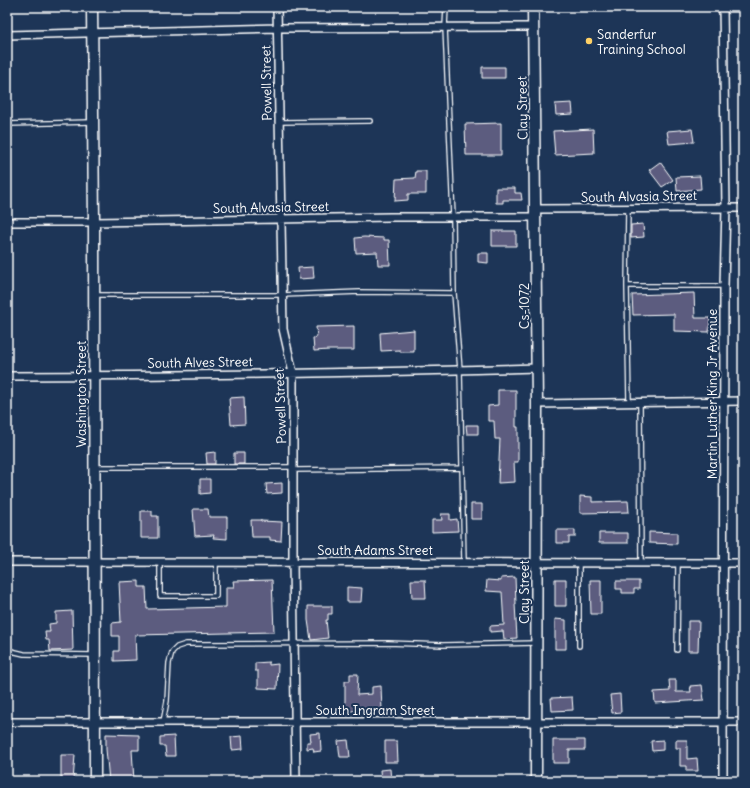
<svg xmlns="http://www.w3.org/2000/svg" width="750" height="788" font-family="Delius,sans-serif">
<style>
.building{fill:#5c5c7f;stroke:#fff}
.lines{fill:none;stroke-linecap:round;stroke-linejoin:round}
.lane-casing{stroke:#fff;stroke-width:6}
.street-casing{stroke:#fff;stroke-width:10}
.secondary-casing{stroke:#fff;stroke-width:13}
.lane{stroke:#1d3557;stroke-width:3.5}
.street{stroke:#1d3557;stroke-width:7}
.secondary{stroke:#1d3557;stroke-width:10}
.poi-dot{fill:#ffd166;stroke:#1d3557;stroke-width:1.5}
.labels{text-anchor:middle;stroke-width:4;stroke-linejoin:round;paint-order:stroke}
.poi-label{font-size:13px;fill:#fff;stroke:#1d3557;text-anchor:start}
.street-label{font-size:13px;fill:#fff;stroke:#1d3557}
</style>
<rect width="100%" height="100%" fill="#1d3557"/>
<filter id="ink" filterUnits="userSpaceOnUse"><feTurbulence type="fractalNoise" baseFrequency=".025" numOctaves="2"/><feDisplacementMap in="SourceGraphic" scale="8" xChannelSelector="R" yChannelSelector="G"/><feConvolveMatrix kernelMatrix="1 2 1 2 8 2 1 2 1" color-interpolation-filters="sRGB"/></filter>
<g filter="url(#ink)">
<!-- building -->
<path class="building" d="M482,67H505V78H482Z
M572,103L573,114L556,115L555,104Z
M501,123V155H466L465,124Z
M593,129L594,153L555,155L553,131Z
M692,129L694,142L669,144L667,131Z
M660,162L673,180L662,187L649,170Z
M416,171H426V194H408V200L395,201L396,179L415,178Z
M700,176L701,189L677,191L676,177Z
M496,188H515V193H521L522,200H503V203H496Z
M643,224L644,237L631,238V225Z
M492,231H516V246H492Z
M364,237L384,238V240H389L390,265H378L377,252L356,253L355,238Z
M478,253H488V263L478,262Z
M313,267L314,278L299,279L298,268Z
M694,293L695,318H710L709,332L674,331V314L633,315L632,295Z
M354,326V350H329L314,351L313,338L317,337L316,327Z
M414,330V352H400V350L381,351L380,333Z
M498,390H516V427H518V462H514L515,482L498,483L500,439H495L494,421H488V406L498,405Z
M244,397L245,424L231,425L229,398Z
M466,425H478V434H467Z
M215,452V464H207L206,453Z
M234,453H244V464H234Z
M200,479H210V493L200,494Z
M282,483V493L267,494L266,484Z
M580,496L592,497V502L628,501L629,512L580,513Z
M471,504H482V519H471Z
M193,509H208L209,517H227V539L213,538L214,535L195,536Z
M141,511H152V516H158V538H141Z
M441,514H450V520L457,519L458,531L432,532V520H442Z
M251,520H261V521L282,522L281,541L270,540V537H252Z
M556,530H575V537H569V543H556Z
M649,532L677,533V544L649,543Z
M599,533H628V543H599Z
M515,577L516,604H515L517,638L504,639L503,631L490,632V626L504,625L502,592L486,591L487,580L501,581V578Z
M555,579H566V606H555Z
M272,580L274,632L135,635L136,660L114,661V651H119V636H112V623L121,622L119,582L139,581V587H146L147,609L226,607V587H234L233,581Z
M411,580H425L426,598H412Z
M590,580H601V614H591Z
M616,581H639V589H634V593H622V589H616Z
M347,587L362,588L361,602H347Z
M308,606H332V614H328V620H326L328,638L311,640L308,620Z
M72,611L73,650L50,651L49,640H46L45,632H50L49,624L56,623V612Z
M555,619L566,620V649H555Z
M688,621H699L698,651H688Z
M269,662V665L278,664L277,689L258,688V671H255V663Z
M350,674H358L357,695L372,694V687L381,686L382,711H345V681H350Z
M669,680H676V692H691L690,686L702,685L704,700L655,703L654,692L670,691Z
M620,694L621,712L612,713L610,695Z
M572,697L573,710L552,711L551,698Z
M320,733L321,751L314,752L313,748L307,749V742H311L310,734Z
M106,734L139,735V750H132L134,781H109L106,749Z
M174,736L175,756H166L165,746H160V737Z
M242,736L243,749L232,750L231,737Z
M348,740L350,757H340L338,741Z
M553,740H585V750H569V763H553Z
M663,740V750L652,751L651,741Z
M676,740H687V759L697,758L698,771H686V766H680V748H676Z
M385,741H397L398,762H385Z
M61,755H75L73,781H61Z
M390,769L391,781H381L380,770Z"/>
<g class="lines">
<defs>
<path id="lane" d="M446,7L445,27L453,217L454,293L460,370L464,562
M279,122L370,121
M7,124L92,122
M628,208L627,286L629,402
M627,286H724
M95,295H282L360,292L454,293
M640,403L641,562
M95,467H292
M294,470L462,468
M160,562V596H216V563
M579,646V563
M7,650L24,654L94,655
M677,650L678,563
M163,722L167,701L169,663L172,652L177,647L186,644L388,643L443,645L535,643"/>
<path id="street" d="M277,7L283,329L293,373V562L296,781
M723,7L726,207L724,286L723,781
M7,35L277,28L534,27
M536,209L743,208
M7,222H94L390,217H536
M7,376C184,376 360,373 537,368
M537,404L743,401
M7,562L743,563
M7,722H743"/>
<path id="secondary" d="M92,7L94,222L95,781
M533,7L537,404L536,781"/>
</defs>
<!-- lane casing -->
<use href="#lane" class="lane-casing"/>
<!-- street casing -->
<use href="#street" class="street-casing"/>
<!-- secondary casing -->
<use href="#secondary" class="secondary-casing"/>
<!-- lane -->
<use href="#lane" class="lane"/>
<!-- street -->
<use href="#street" class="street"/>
<!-- secondary -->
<use href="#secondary" class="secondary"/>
</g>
</g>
<!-- markers -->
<circle class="poi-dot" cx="589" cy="41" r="4"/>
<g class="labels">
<!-- poi labels -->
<g class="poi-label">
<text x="597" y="39">Sanderfur<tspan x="597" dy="15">Training School</tspan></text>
</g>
<!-- street labels -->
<g class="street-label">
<text transform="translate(266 83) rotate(-91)" y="5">Powell Street</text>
<text transform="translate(522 108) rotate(-91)" y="5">Clay Street</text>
<text transform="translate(639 196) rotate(-1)" y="5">South Alvasia Street</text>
<text transform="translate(271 207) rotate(-1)" y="5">South Alvasia Street</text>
<text transform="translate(524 306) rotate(-90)" y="5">Cs-1072</text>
<text transform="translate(200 362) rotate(-1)" y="5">South Alves Street</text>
<text transform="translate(81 394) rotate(-90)" y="5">Washington Street</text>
<text transform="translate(712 394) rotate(-90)" y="5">Martin Luther King Jr Avenue</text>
<text transform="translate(280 406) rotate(-92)" y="5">Powell Street</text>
<text x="375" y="555">South Adams Street</text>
<text transform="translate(524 592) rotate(-90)" y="5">Clay Street</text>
<text x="375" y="715">South Ingram Street</text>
</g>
</g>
<!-- margin -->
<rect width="750" height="788" fill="none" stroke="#1d3557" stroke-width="24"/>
<rect x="12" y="12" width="726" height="764" fill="none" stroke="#fff" stroke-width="1.5" filter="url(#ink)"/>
</svg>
